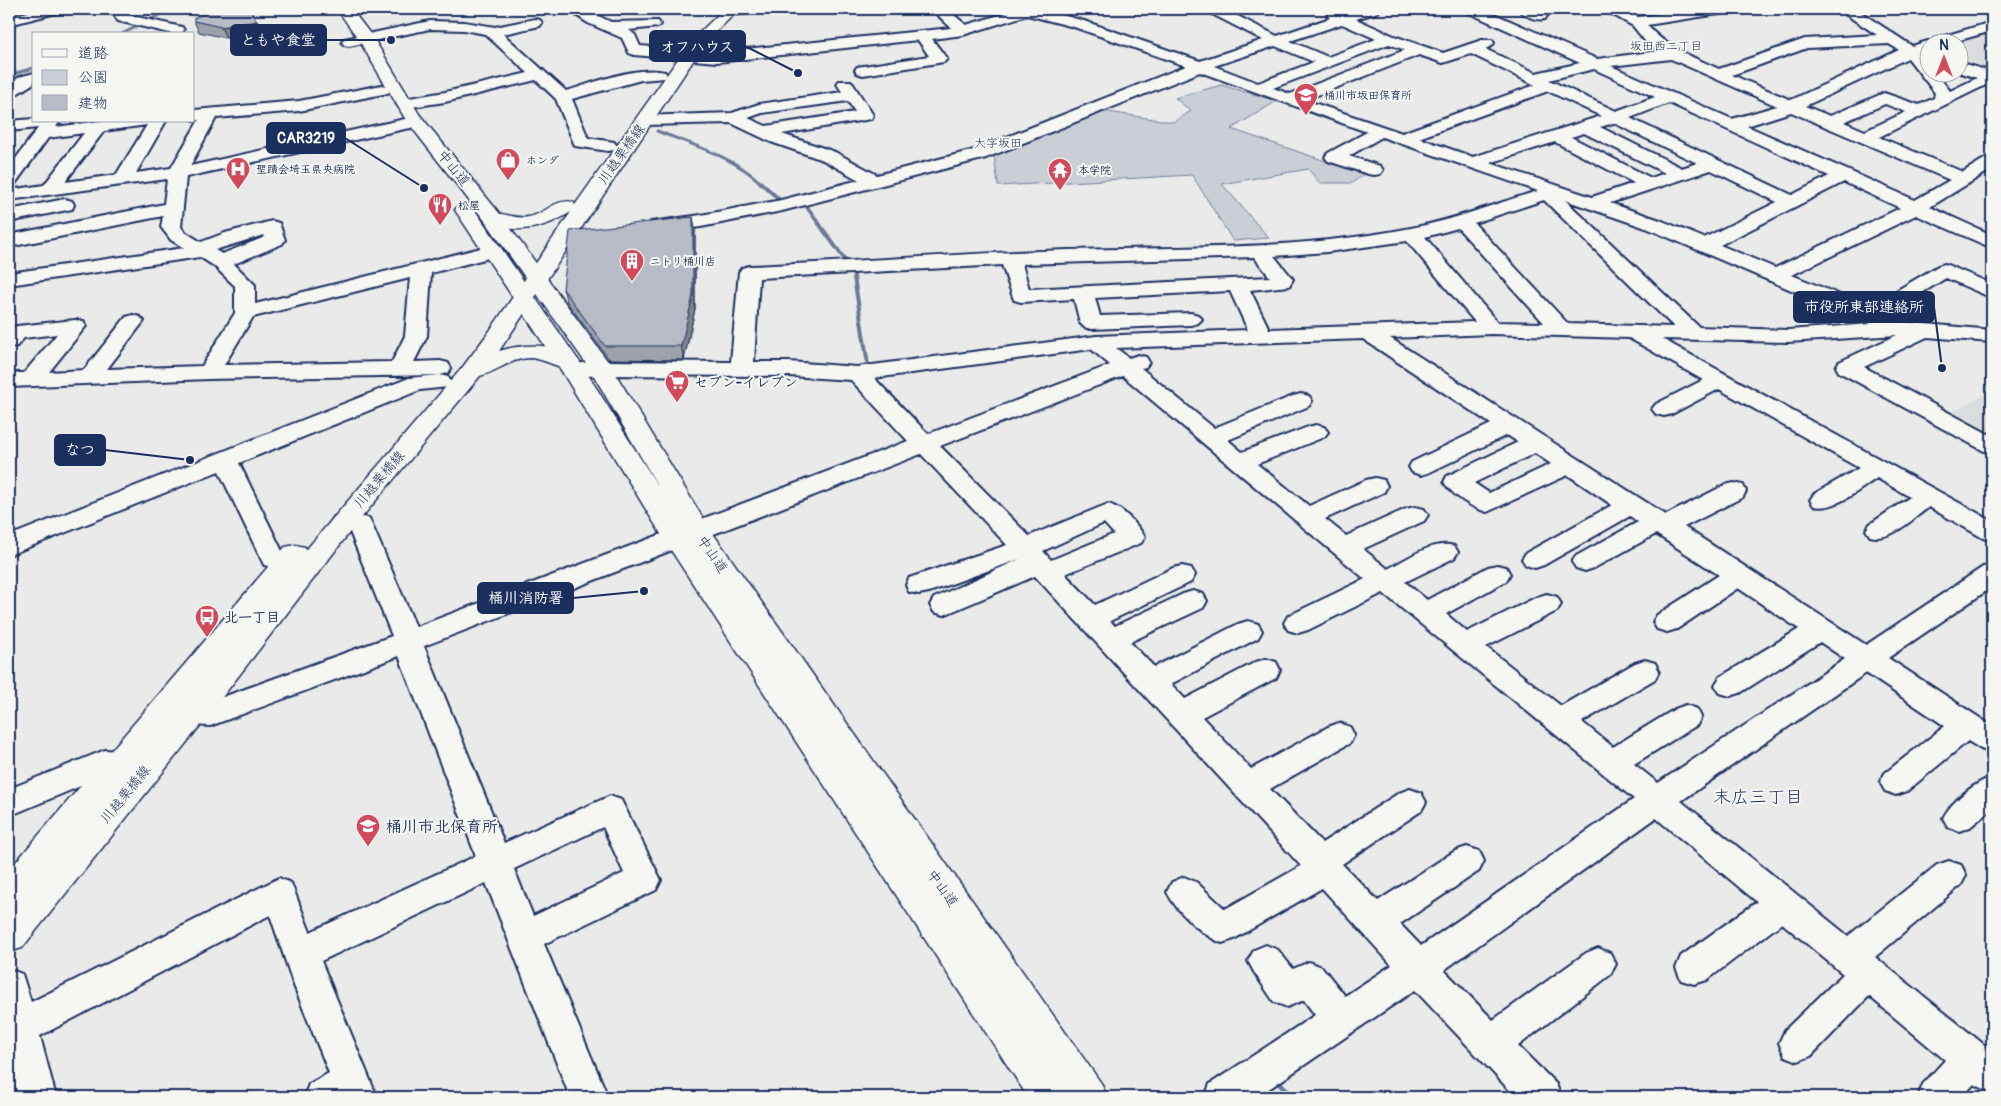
<svg xmlns="http://www.w3.org/2000/svg" width="2001" height="1106" font-family="Pangolin,'Klee One',sans-serif">
<style>
.built{fill:#dadcde}
.green{fill:#caced5;stroke:#727e9a}
.lines{fill:none;stroke-linecap:round;stroke-linejoin:round}
.stream-far2{stroke:#6c7995;stroke-width:3}
.stream-far1{stroke:#6c7995;stroke-width:4}
.stream{stroke:#6c7995;stroke-width:6}
.minor-casing{stroke:#1b2f5e;stroke-width:4}
.major-casing{stroke:#1b2f5e;stroke-width:3}
.highway-casing{stroke:#1b2f5e;stroke-width:3}
.minor{fill:#f6f6f2;fill-rule:evenodd}
.major{fill:#f6f6f2;fill-rule:evenodd}
.highway{fill:#f6f6f2;fill-rule:evenodd}
.wall{fill:#9da1aa;stroke:#1b2f5e}
.shaded-wall{fill:#7f838b;stroke:#1b2f5e}
.building{fill:#b6bbc6;stroke:#1b2f5e}
.labels{text-anchor:middle;stroke-width:4;stroke-linejoin:round;paint-order:stroke}
.far-poi-label{font-size:11px;font-weight:bold;fill:#1b2f5e;stroke:#f6f6f2;text-anchor:start}
.far-neighbourhood-label{font-size:12px;fill:#1b2f5e;stroke:#f6f6f2}
.street-label{font-size:14px;fill:#1b2f5e;stroke:#f6f6f2}
.poi-label{font-size:14px;font-weight:bold;fill:#1b2f5e;stroke:#f6f6f2;text-anchor:start}
.near-poi-label{font-size:16px;font-weight:bold;fill:#1b2f5e;stroke:#f6f6f2;text-anchor:start}
.near-neighbourhood-label{font-size:18px;fill:#1b2f5e;stroke:#f6f6f2}
.leader{fill:none;stroke:#1b2f5e;stroke-width:2}
.callout-dot{fill:#1b2f5e;stroke:#f6f6f2;stroke-width:2}
.callout{fill:#1b2f5e;stroke:#1b2f5e;stroke-width:2}
.callout-label{font-size:15px;text-anchor:middle;font-weight:bold;fill:#fff}
</style>
<rect width="100%" height="100%" fill="#e9eae9"/>
<filter id="ink" filterUnits="userSpaceOnUse"><feTurbulence type="fractalNoise" baseFrequency=".02" numOctaves="2"/><feDisplacementMap in="SourceGraphic" scale="10" xChannelSelector="R" yChannelSelector="G"/><feConvolveMatrix kernelMatrix="1 2 1 2 8 2 1 2 1" color-interpolation-filters="sRGB"/></filter>
<g filter="url(#ink)">
<!-- built -->
<path class="built" d="M1992,26V77L1959,67L1958,42H1939Z
M1992,391V438L1947,414Z"/>
<!-- green -->
<path class="green" d="M1221,85L1277,101L1231,129L1364,174L1352,183H1320L1308,169L1222,184L1269,238L1233,241L1192,175L998,186L994,154L1102,111L1173,122L1191,111L1175,98Z"/>
<g class="lines">
<!-- stream-far2 -->
<path class="stream-far2" d="M122,34L171,9
M9,75L34,68
M657,131C692,145 733,156 761,183"/>
<!-- stream-far1 -->
<path class="stream-far1" d="M760,182L784,204
M802,200L853,271L869,371"/>
<!-- stream -->
<path class="stream" d="M1275,1078L1292,1097"/>
<defs>
<path id="minor" d="M39,9H62L60,12L9,25V17Z
M117,9H134L128,15L182,27L184,30L182,33L174,34L118,21L113,13Z
M567,9H584L611,22L658,21L660,24L658,27L629,30L635,35L640,46L717,52L951,28L932,9H947L966,25L1013,11L1012,9H1040L1084,21L1200,61L1263,40L1208,12L1206,9H1224L1277,36L1330,18L1327,15L1329,12L1334,11L1344,14L1359,9H1380L1378,12L1356,19L1394,36L1443,53L1482,40H1492L1494,43L1492,46L1485,49L1536,73L1580,63L1467,12L1465,9H1483L1597,59L1659,51L1645,41L1633,26L1608,12L1606,9H1623L1638,17L1697,9H1732L1730,12L1725,13L1647,25C1665,47 1693,57 1719,69L1805,39L1877,35L1842,12L1840,9H1856L1912,46L1928,41L1932,42L1934,39L1992,22V31L1953,42H1928V51L1920,53L1928,64V72H1935L1950,91L1977,78L1958,72V62L1992,72V82L1879,137L1963,172L1986,158L1992,157V169L1930,207L1992,235V248L1916,215L1792,275L1869,307L1938,266L1945,264L1992,284V298L1946,278L1886,315L1903,322L1992,330V342L1927,337L1864,367L1992,436V453L1984,451L1839,372L1836,367L1839,362L1897,335L1788,342L1662,339L1992,521V541L1983,538L1929,507C1912,519 1891,542 1870,536L1866,530L1870,524L1910,497L1877,478C1860,489 1835,511 1814,506L1810,500L1814,494L1859,468L1719,389L1672,414L1664,416L1656,414L1652,409L1656,404L1703,380L1629,338L1491,334L1390,338L1666,515L1725,485L1734,483L1743,485L1746,491L1743,497L1684,527L1866,645L1983,567L1992,565V587L1888,658L1992,726V753L1981,749L1968,741L1907,791L1896,795L1885,791L1880,782L1885,773L1945,726L1866,673L1681,801L1848,936L1937,865L1949,861L1961,865L1966,875L1961,885L1875,957L1992,1051V1093L1974,1084L1962,1097H1918L1923,1084L1945,1060L1869,996L1811,1056L1798,1061L1785,1056L1779,1043L1785,1030L1843,974L1782,923L1707,980L1694,984L1681,980L1676,968L1681,956L1757,902L1656,818L1444,970L1493,1020L1586,953L1598,948L1610,953L1616,964L1610,975L1518,1046L1556,1084L1561,1097H1516L1415,990L1257,1097H1205L1210,1084L1315,1015L1304,1000L1287,1007L1274,1002L1254,972L1248,961L1254,950L1266,945L1278,950L1293,969L1309,962L1322,967L1345,996L1392,965L1322,888L1234,939L1222,943C1203,936 1176,911 1167,892L1172,882L1184,877L1196,882L1225,909L1301,866L1035,576L944,615L934,612L930,605L934,598L1020,559L929,592L919,594L909,592L906,585L909,578L1007,545L921,454L424,646L504,843L610,796L621,800L661,880L656,890L544,944L608,1097H570L486,883L321,961L377,1097H304L309,1084L329,1073L293,983L270,915L40,1036L56,1097H18L9,1059V969L22,974L31,1002L279,878L291,883L310,932L476,856L399,656L210,726L192,725L181,721L177,713L181,705L192,701L209,702L392,636L350,532L334,529L330,523L334,517L343,514L369,518L416,627L908,441L851,380L789,376L601,375L573,377L565,375L562,370L565,365L601,361L731,362L739,272L742,268L749,266C856,262 962,253 1068,250C1183,247 1299,250 1411,228C1455,220 1496,203 1538,191L1382,137L1349,156L1380,166L1383,170L1380,174L1374,175L1368,174L1328,161L1325,157L1328,153L1367,132L1200,72L986,158L782,211L701,227L658,232L651,230L648,226L651,222L701,215L781,200L859,180L823,160L771,142L731,123L645,125L639,124L637,120L639,116L732,113L759,104L842,92L837,84L839,81H851L853,84L873,115L871,119L782,134L835,152L877,175L974,150L1186,66L1074,27L1027,15L963,35L932,39L947,59L944,62L863,75L857,73L855,70L857,67L929,56L918,40L717,62L634,55L629,53L622,38L588,23ZM1342,24L1376,39L1328,57L1290,41ZM1389,44L1405,50L1290,94L1273,88ZM1889,44L1899,50L1791,100L1732,75L1807,48ZM1275,46L1314,62L1258,83L1214,66ZM1471,54L1535,85L1402,133L1305,100L1419,55L1443,63ZM1908,58L1935,93L1934,98L1919,105L1884,93L1830,116L1805,106ZM1671,59L1777,106L1732,119L1611,66ZM1594,69L1655,97L1616,111L1549,80ZM1548,91L1601,116L1473,157L1419,138ZM848,101L855,112L766,126L748,118L762,113ZM1669,103L1829,176L1792,195L1630,118ZM1885,104L1906,112L1865,131L1844,122ZM1791,112L1950,180L1915,200L1747,126ZM1614,123L1697,163L1682,168L1600,127ZM1584,133L1665,173L1651,178L1571,137ZM1555,142L1634,183L1592,197L1490,163ZM1711,170L1777,202L1704,238L1660,220L1610,203ZM1844,182L1900,208L1775,268L1720,245ZM1544,200L1674,327L1568,324L1474,223ZM1565,200L1646,228L1871,324L1788,330L1699,327ZM1458,228L1544,323L1497,322L1425,237ZM1407,241L1475,322L1269,329L1250,290L1289,286L1293,279L1274,256L1327,252ZM1254,257L1270,277L1029,289L1022,264ZM1002,265L1014,300L1021,302L1074,299L1080,323L1084,327L1091,329L1191,325L1198,323L1202,319L1198,315L1191,313L1100,316L1095,298L1230,291L1248,330L1096,336L857,367L789,362H754L759,278ZM1363,339L1491,424L1412,462L1409,467L1412,472L1421,475L1430,472L1507,435L1518,442L1447,476L1444,482C1452,495 1472,508 1487,512L1568,475L1612,505L1526,553L1522,559L1526,565L1535,568L1544,565L1630,516L1638,522L1576,556L1572,562L1576,568L1585,571L1594,568L1656,534L1719,575L1657,615L1653,622L1657,629L1667,632L1677,629L1738,588L1799,629L1720,677L1715,685L1720,693L1730,696L1740,693L1820,642L1845,659L1658,783L1634,764L1697,725L1701,717L1697,709L1686,705L1675,709L1613,747L1582,722L1655,679L1659,671L1655,663L1645,660L1635,663L1561,706L1486,647L1557,611L1561,604L1557,597L1547,594L1537,597L1467,632L1446,614L1506,581L1510,574L1506,567L1497,565L1488,567L1427,600L1405,582L1454,558L1458,552L1454,546C1433,540 1407,559 1388,569L1363,549L1424,521L1428,515L1424,509L1415,507L1406,509L1346,536L1325,519L1384,492L1387,486L1384,480L1375,478L1366,480L1309,506L1257,464L1324,437L1328,432L1324,427L1316,425L1308,427L1242,452L1228,440L1309,406L1312,401L1309,396L1301,394L1293,396L1214,428L1141,368L1146,367L1149,362L1146,357L1138,355L1129,358L1116,348ZM1091,349L1110,365L928,434L874,378ZM1123,376L1365,579L1288,616L1284,623L1288,630L1298,633L1308,630L1383,593L1634,799L1421,946L1400,924L1479,871L1484,861L1479,851L1467,847L1455,851L1378,901L1342,864L1421,811L1426,802L1421,793L1410,789L1399,793L1322,843L1270,789L1350,743L1354,735L1350,727L1339,723L1328,727L1251,769L1202,717L1276,678L1280,670L1276,662L1266,659L1256,662L1185,699L1171,684L1258,638L1262,631L1258,624L1248,621L1238,624L1154,667L1130,642L1203,608L1207,601L1203,594L1193,591L1183,594L1115,626L1110,621L1191,582L1195,575L1191,568L1182,566L1173,568L1095,605L1065,574L1141,543L1145,537C1137,524 1123,508 1108,504L1029,536L940,446ZM1535,453L1551,464L1489,493L1474,483ZM1104,523L1114,534L1051,560L1043,551ZM603,827L624,873L533,916L514,869Z
M724,9H758L756,12C747,14 734,15 725,13Z
M1518,9H1536L1547,16L1545,19C1536,21 1524,16 1518,9Z
M535,19L540,20L542,23L540,26L503,34L566,91C594,83 636,65 665,72L667,75L665,78L641,80L572,99L588,138L614,142L617,146L614,150L608,151L575,146L556,99L536,80L445,102L404,108L398,106L396,103L398,100L445,92L528,73L485,34L464,30L430,29L349,46L344,45L342,42L344,39L349,38L430,21L464,22L495,27Z
M34,73V83L15,95L9,97V85L19,77Z
M382,85L388,87L390,90L388,93L299,111L216,118L190,166L405,119L411,120L413,124L411,128L405,129L186,177L181,227L185,232L201,242L225,233L272,221L279,223L285,240L282,244L234,264L255,285V304L493,245L500,247L503,251L500,255L431,273L427,336L414,362L440,361L448,363L451,368L448,373L440,375L209,379L9,387V373H24L57,334L24,338L17,346L9,347V328L17,326L75,320L83,321L86,326L49,372L84,370L126,317L133,315L140,317L144,321L107,369L202,366L235,313V286L214,266L200,257L9,285V273L184,248L171,240L161,227L163,216L9,247V235L164,204L167,179L9,200V190L44,185L84,133L48,138L15,184L9,185V168L38,128L9,131V121L34,119V121H60L56,127L100,121H166L136,173L171,168L199,120H194V110L299,101ZM147,125L116,175L65,182L104,131ZM264,235L265,237L222,254L215,250ZM410,278L405,336L392,362L224,365L253,317Z
M65,199L72,201L74,205L72,209L9,222V210Z
M440,375L448,377L451,382L448,387L420,390L239,463L282,551L298,555L302,561L298,567L289,570L264,565L219,471L9,555V536L409,378Z
M105,750L119,751L130,754L134,763L130,772L119,775H107L9,816V789Z
M1992,777V809L1970,827L1959,831L1948,827L1943,818C1952,801 1974,783 1992,777Z"/>
<path id="major" d="M724,9H739L709,39L695,58L499,351C520,344 565,341 580,362L576,367C560,371 547,359 531,358C511,358 498,371 480,376L352,529L203,722L22,948L9,952V870L285,547L295,545L305,547L306,550L462,368L489,332L571,212C549,226 526,233 500,227C493,225 487,224 483,218L486,214C500,210 514,220 529,217C545,214 556,198 573,202L575,205L683,52L699,33Z"/>
<path id="highway" d="M337,9H351L374,39L419,114L500,214L609,363L707,525L1101,1083L1107,1097H1028L667,544L561,370L455,210L458,206L465,204L472,206L585,370L659,488L590,369L486,222L406,120L359,40Z"/>
</defs>
<!-- minor casing -->
<use href="#minor" class="minor-casing"/>
<!-- major casing -->
<use href="#major" class="major-casing"/>
<!-- highway casing -->
<use href="#highway" class="highway-casing"/>
<!-- minor -->
<use href="#minor" class="minor"/>
<!-- major -->
<use href="#major" class="major"/>
<!-- highway -->
<use href="#highway" class="highway"/>
</g>
<!-- wall -->
<path class="wall" d="M194,21H257L261,31L226,38L199,32Z
M693,217L695,230V309L684,360L609,359L567,302L563,289Z"/>
<!-- shaded-wall -->
<path class="shaded-wall" d="M257,21L261,31L226,38L221,27Z
M693,217L695,230V309L684,360L681,346Z"/>
<!-- building -->
<path class="building" d="M216,9H250L257,21L221,27L194,21V18Z
M693,217V296L681,346H605L563,289L570,231Z"/>
</g>
<!-- icons -->
<defs>
<symbol id="school-pin" viewBox="-11 -11 22 30"><path d="M0 17L-7.5 6A9.5 9.5 0 1 1 7.5 6Z" fill="#d1495b" stroke="#f6f6f2"/><path d="M0-5L7-2L0 1L-7-2ZM-4 1L0 2.5L4 1V4Q0 6-4 4Z" fill="#fff"/></symbol>
<symbol id="shop-pin" viewBox="-11 -11 22 30"><path d="M0 17L-7.5 6A9.5 9.5 0 1 1 7.5 6Z" fill="#d1495b" stroke="#f6f6f2"/><path d="M-5-2.5h2.3a2.7 3.5 0 0 1 5.4 0H5L5.5 6h-11ZM-1.5-2.5h3a1.5 2.3 0 0 0-3 0Z" fill="#fff"/></symbol>
<symbol id="hospital-pin" viewBox="-11 -11 22 30"><path d="M0 17L-7.5 6A9.5 9.5 0 1 1 7.5 6Z" fill="#d1495b" stroke="#f6f6f2"/><path d="M-5-5h3v3.5h4V-5h3V5h-3V1.5h-4V5h-3Z" fill="#fff"/></symbol>
<symbol id="temple-pin" viewBox="-11 -11 22 30"><path d="M0 17L-7.5 6A9.5 9.5 0 1 1 7.5 6Z" fill="#d1495b" stroke="#f6f6f2"/><path d="M0-6L5-2H3V0L6.5 2.5H4V6H1.5V3h-3V6H-4V2.5H-6.5L-3 0V-2H-5Z" fill="#fff"/></symbol>
<symbol id="restaurant-pin" viewBox="-11 -11 22 30"><path d="M0 17L-7.5 6A9.5 9.5 0 1 1 7.5 6Z" fill="#d1495b" stroke="#f6f6f2"/><path d="M-5-6h1v4h1v-4h1v4h1v-4h1v5L-1.5 .5V6h-2V.5L-5-1ZM5-6V6H3V1.5H1.5Q1.5-4 5-6Z" fill="#fff"/></symbol>
<symbol id="building-pin" viewBox="-11 -11 22 30"><path d="M0 17L-7.5 6A9.5 9.5 0 1 1 7.5 6Z" fill="#d1495b" stroke="#f6f6f2"/><path d="M-4-6H4V6H1V3H-1V6H-4ZM-2.5-4.3h1.7v1.8h-1.7ZM.8-4.3h1.7v1.8H.8ZM-2.5-1h1.7V.8h-1.7ZM.8-1h1.7V.8H.8Z" fill="#fff"/></symbol>
<symbol id="supermarket-pin" viewBox="-11 -11 22 30"><path d="M0 17L-7.5 6A9.5 9.5 0 1 1 7.5 6Z" fill="#d1495b" stroke="#f6f6f2"/><path d="M-6-5.5h2.5l.6 2H6L4.5 2H-2.5L-4.4-4H-6ZM-1.5 3.2a1.3 1.3 0 1 0 .1 0ZM3 3.2a1.3 1.3 0 1 0 .1 0Z" fill="#fff"/></symbol>
<symbol id="bus-pin" viewBox="-11 -11 22 30"><path d="M0 17L-7.5 6A9.5 9.5 0 1 1 7.5 6Z" fill="#d1495b" stroke="#f6f6f2"/><path d="M-5-6H5V4H4V6H2V4H-2V6H-4V4H-5ZM-3.5-4V0h7V-4ZM-3.5 1.2v1.5H-2V1.2ZM2 1.2v1.5H3.5V1.2Z" fill="#fff"/></symbol>
</defs>
<g fill-rule="evenodd">
<use href="#school-pin" x="1292" y="81" width="28" height="38"/>
<use href="#shop-pin" x="494" y="146" width="28" height="38"/>
<use href="#hospital-pin" x="224" y="155" width="28" height="38"/>
<use href="#temple-pin" x="1046" y="156" width="28" height="38"/>
<use href="#restaurant-pin" x="426" y="191" width="28" height="38"/>
<use href="#building-pin" x="618" y="247" width="28" height="38"/>
<use href="#supermarket-pin" x="663" y="368" width="28" height="38"/>
<use href="#bus-pin" x="193" y="603" width="28" height="38"/>
<use href="#school-pin" x="354" y="812" width="28" height="38"/>
</g>
<g class="labels">
<!-- far-poi labels -->
<g class="far-poi-label">
<text x="1324" y="99">桶川市坂田保育所</text>
<text x="526" y="164">ホンダ</text>
<text x="256" y="173">聖蹟会埼玉県央病院</text>
<text x="1078" y="174">本学院</text>
<text x="458" y="209">松屋</text>
<text x="650" y="265">ニトリ桶川店</text>
</g>
<!-- far-neighbourhood labels -->
<g class="far-neighbourhood-label">
<text x="1666" y="50">坂田西二丁目</text>
<text x="998" y="147">大字坂田</text>
</g>
<!-- street labels -->
<g class="street-label">
<text transform="translate(621 154) rotate(-55)" y="5">川越栗橋線</text>
<text transform="translate(454 168) rotate(51)" y="5">中山道</text>
<text transform="translate(379 479) rotate(-50)" y="5">川越栗橋線</text>
<text transform="translate(713 554) rotate(56)" y="5">中山道</text>
<text transform="translate(125 794) rotate(-51)" y="5">川越栗橋線</text>
<text transform="translate(943 888) rotate(55)" y="5">中山道</text>
</g>
<!-- poi labels -->
<g class="poi-label">
<text x="694" y="387">セブン-イレブン</text>
<text x="224" y="622">北一丁目</text>
</g>
<!-- near-poi labels -->
<g class="near-poi-label">
<text x="386" y="832">桶川市北保育所</text>
</g>
<!-- near-neighbourhood labels -->
<g class="near-neighbourhood-label">
<text x="1758" y="803">末広三丁目</text>
</g>
</g>
<!-- callouts -->
<path class="leader" d="M391 40L326 40M798 73L745 46M424 188L345 138M1942 368L1934 307M190 460L105 450M644 591L573 598"/>
<g class="callout-dot">
<circle cx="391" cy="40" r="5"/>
<circle cx="798" cy="73" r="5"/>
<circle cx="424" cy="188" r="5"/>
<circle cx="1942" cy="368" r="5"/>
<circle cx="190" cy="460" r="5"/>
<circle cx="644" cy="591" r="5"/>
</g>
<g class="callout">
<rect x="231" y="25" width="95" height="30" rx="5"/>
<rect x="650" y="31" width="95" height="30" rx="5"/>
<rect x="267" y="123" width="78" height="30" rx="5"/>
<rect x="1794" y="292" width="140" height="30" rx="5"/>
<rect x="55" y="435" width="50" height="30" rx="5"/>
<rect x="478" y="583" width="95" height="30" rx="5"/>
</g>
<g class="callout-label">
<text x="278" y="45">ともや食堂</text>
<text x="697" y="52">オフハウス</text>
<text x="306" y="143">CAR3219</text>
<text x="1864" y="312">市役所東部連絡所</text>
<text x="80" y="455">なつ</text>
<text x="526" y="603">桶川消防署</text>
</g>
<!-- margin -->
<rect width="2001" height="1106" fill="none" stroke="#f6f6f2" stroke-width="30"/>
<rect x="15" y="15" width="1971" height="1076" fill="none" stroke="#1b2f5e" stroke-width="2" filter="url(#ink)"/>
<!-- legend -->
<rect x="32" y="32" width="162" height="90" fill="#f6f6f2" stroke="#9ea6b7"/>
<rect x="42" y="49" width="25" height="8" fill="#f6f6f2" stroke="#9ea6b7"/>
<text x="78" y="58" font-size="15" fill="#1b2f5e">道路</text>
<rect x="42" y="70" width="25" height="15" fill="#caced5" stroke="#9ea6b7"/>
<text x="78" y="82" font-size="15" fill="#1b2f5e">公園</text>
<rect x="42" y="95" width="25" height="15" fill="#b6bbc6" stroke="#9ea6b7"/>
<text x="78" y="108" font-size="15" fill="#1b2f5e">建物</text>
<!-- north arrow -->
<g transform="translate(1944 58)"><circle r="24" fill="#f6f6f2" stroke="#9ea6b7"/>
<path d="M0-4L9 19L0 12L-9 19Z" fill="#d1495b"/>
<text y="-8" font-size="14" font-weight="bold" text-anchor="middle" fill="#1b2f5e">N</text>
</g>
</svg>
